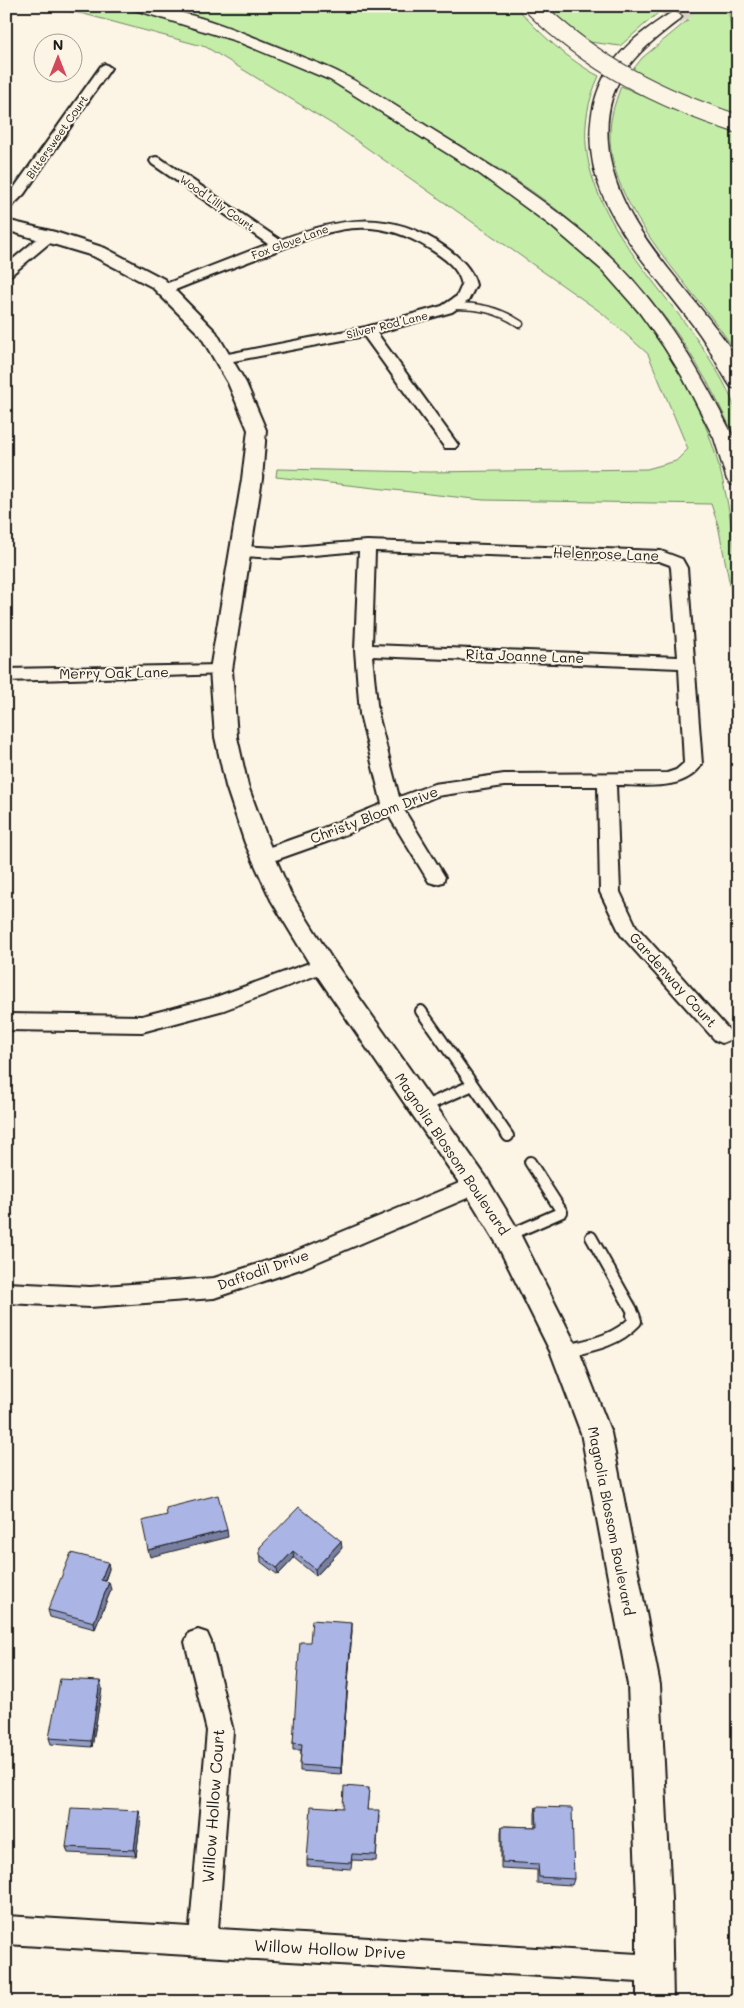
<svg xmlns="http://www.w3.org/2000/svg" width="744" height="2008" font-family="Mali,sans-serif">
<style>
.green{fill:#c4eda8;stroke:#708462}
.lines{fill:none;stroke-linecap:round;stroke-linejoin:round}
.motorway-tunnel{stroke:#dad4c7;stroke-width:18;stroke-dasharray:18 9;stroke-linecap:butt}
.service-far2-casing{stroke:#1c1c1c;stroke-width:9}
.service-far1-casing{stroke:#1c1c1c;stroke-width:14}
.service-casing{stroke:#1c1c1c;stroke-width:16}
.minor-casing{stroke:#1c1c1c;stroke-width:4}
.tertiary-casing{stroke:#1c1c1c;stroke-width:4}
.motorway-casing{stroke:#1c1c1c;stroke-width:3}
.service-far2{stroke:#fcf5e5;stroke-width:6}
.service-far1{stroke:#fcf5e5;stroke-width:10}
.service{stroke:#fcf5e5;stroke-width:12}
.minor{fill:#fcf5e5;fill-rule:evenodd}
.tertiary{fill:#fcf5e5;fill-rule:evenodd}
.motorway{fill:#fcf5e5;fill-rule:evenodd}
.motorway-bridge-casing{stroke:#1c1c1c;stroke-width:20;stroke-linecap:butt}
.motorway-bridge{stroke:#fcf5e5;stroke-width:18}
.wall{fill:#939cc5;stroke:#1c1c1c}
.shaded-wall{fill:#787fa0;stroke:#1c1c1c}
.building{fill:#abb5e5;stroke:#1c1c1c}
.labels{text-anchor:middle;stroke-width:4;stroke-linejoin:round;paint-order:stroke}
.far-street-label{font-size:11px;fill:#1c1c1c;stroke:#fcf5e5}
.street-label{font-size:14px;fill:#1c1c1c;stroke:#fcf5e5}
.near-street-label{font-size:16px;fill:#1c1c1c;stroke:#fcf5e5}
</style>
<rect width="100%" height="100%" fill="#fcf5e5"/>
<filter id="ink" filterUnits="userSpaceOnUse"><feTurbulence type="fractalNoise" baseFrequency=".02" numOctaves="2"/><feDisplacementMap in="SourceGraphic" scale="10" xChannelSelector="R" yChannelSelector="G"/><feConvolveMatrix kernelMatrix="1 2 1 2 8 2 1 2 1" color-interpolation-filters="sRGB"/></filter>
<g filter="url(#ink)">
<!-- green -->
<path class="green" d="M37,6C62,6 89,4 115,6C131,8 149,14 165,18C226,33 289,56 343,87C373,105 402,124 431,142C469,165 508,188 543,216C595,257 648,319 681,376C726,451 738,540 738,626L718,525L711,504L483,500L276,477L277,469L429,472L647,469L676,461L688,449L648,354L602,313L337,127L206,47L84,14Z
M155,6H516C536,31 571,62 599,76C553,175 636,256 691,331C707,354 734,393 738,421C739,427 738,434 738,440H736C724,414 711,387 696,363C653,291 589,230 520,183C495,166 469,151 443,135C396,106 349,77 298,54C252,33 203,19 155,6Z
M544,6H728L735,58L738,116L695,101L631,72L642,58L688,20L659,12L620,46L582,41Z
M621,86L680,112L738,133V356C697,286 594,202 612,115C614,105 618,95 621,86Z"/>
<g class="lines">
<!-- motorway-tunnel -->
<path class="motorway-tunnel" d="M674,17L690,6"/>
<defs>
<path id="service-far2" d="M452,306C478,306 498,309 520,324"/>
<path id="service-far1" d="M421,1011L473,1085L423,1107
M473,1085L508,1136
M507,1236L562,1212L530,1162
M591,1237L632,1310L634,1317"/>
<path id="service" d="M566,1351C592,1345 616,1341 635,1321L633,1315"/>
<path id="minor" d="M105,64L111,68L24,194L11,207L6,208V196L14,188L101,66Z
M156,157L160,158L280,240C338,218 390,208 445,247C459,257 472,268 476,285L468,301L452,312L377,333L458,445L455,448H445L364,336L223,363L218,362L216,359L218,356L223,355L366,327L442,306L457,296L462,285C459,268 444,258 430,249C369,211 327,231 266,255C234,267 202,279 170,292H160L158,289L160,286L268,244L152,164L150,161L152,158Z
M49,232L56,236L54,239L11,275L6,276V265L44,233Z
M367,541L661,551L682,559L687,568L702,764C685,792 645,785 616,785L620,892L636,926L729,1030L732,1035L729,1040L722,1043L715,1040L621,935L600,892L598,786H504L437,796L404,810L445,877L443,882L436,884L429,882L389,816L332,840L270,862L263,864L256,862L254,857L256,852L318,830L382,804L360,714L355,650L359,551L280,558L240,556L234,554L232,551L234,548L240,546L280,548ZM375,551L659,561L670,565L671,568L678,657L372,645ZM372,656L679,668L684,763L676,770L667,773L504,774L434,784L399,797L378,714Z
M221,665L227,666L230,670L227,674L6,681V669Z
M323,958L330,960L333,965L330,970L224,1010L142,1032L6,1030V1014L142,1016L213,998Z
M476,1176L484,1179L487,1185L484,1191L303,1268L214,1298L90,1307L6,1303V1283L90,1287L214,1278L289,1254Z
M198,1630L207,1633L211,1642L233,1731L218,1929L655,1955L665,1959L669,1969L665,1979L655,1983L6,1944V1916L190,1927L207,1731L185,1642L189,1633Z"/>
<path id="tertiary" d="M6,220L55,232L105,248L164,279L216,332L246,383L266,430L262,479L232,670L237,737L248,786L269,843L290,892L332,959L486,1177L517,1228L579,1351L611,1433L660,1685L671,1899L673,2002H637V1899L628,1685L581,1433L551,1353L497,1244L466,1193L314,971L271,900L245,843L226,786L215,737L210,670L242,479L248,430L228,383L200,335L152,287L93,256L6,230Z"/>
<path id="motorway" d="M129,6C184,6 238,31 288,51C306,59 325,65 342,74C375,91 406,113 438,133C497,169 566,213 616,262C667,313 702,375 734,438L738,448V486L731,484L727,480L714,438L682,376L664,347L639,312L602,270L551,226L477,172L330,80L236,41L132,9Z
M674,12L679,14L682,17L679,20C634,54 603,82 608,144C614,214 667,265 708,318C717,330 736,352 738,366C739,373 738,382 738,389L731,387C718,368 710,347 696,329C666,288 625,245 604,198C583,152 585,94 619,55C633,38 651,26 669,14Z"/>
</defs>
<!-- service-far2 casing -->
<use href="#service-far2" class="service-far2-casing"/>
<!-- service-far1 casing -->
<use href="#service-far1" class="service-far1-casing"/>
<!-- service casing -->
<use href="#service" class="service-casing"/>
<!-- minor casing -->
<use href="#minor" class="minor-casing"/>
<!-- tertiary casing -->
<use href="#tertiary" class="tertiary-casing"/>
<!-- motorway casing -->
<use href="#motorway" class="motorway-casing"/>
<!-- service-far2 -->
<use href="#service-far2" class="service-far2"/>
<!-- service-far1 -->
<use href="#service-far1" class="service-far1"/>
<!-- service -->
<use href="#service" class="service"/>
<!-- minor -->
<use href="#minor" class="minor"/>
<!-- tertiary -->
<use href="#tertiary" class="tertiary"/>
<!-- motorway -->
<use href="#motorway" class="motorway"/>
<defs>
<path id="motorway-bridge" d="M533,6C591,64 661,99 738,124"/>
</defs>
<!-- motorway-bridge casing -->
<use href="#motorway-bridge" class="motorway-bridge-casing"/>
<!-- motorway-bridge -->
<use href="#motorway-bridge" class="motorway-bridge"/>
</g>
<!-- wall -->
<path class="wall" d="M260,1547L342,1548L316,1576L294,1558L278,1575L261,1562Z
M108,1562L109,1569L105,1581L111,1590L95,1629L50,1617L48,1610Z
M352,1630L341,1774L300,1771V1765L301,1750H293V1743L310,1642Z
M102,1688L92,1747L51,1744L49,1738Z
M369,1788L367,1810L379,1816L376,1861L352,1860L351,1869L307,1866V1860L343,1808Z
M536,1807L574,1879L572,1885L537,1883V1870L501,1868V1832L502,1826L535,1827V1813Z
M139,1811L141,1817L136,1856L68,1853L66,1847Z"/>
<!-- shaded-wall -->
<path class="shaded-wall" d="M227,1530L228,1537L150,1557L148,1550Z
M341,1541L342,1548L316,1576L315,1569Z
M293,1551L294,1558L278,1575L277,1568Z
M108,1562L109,1569L102,1587L101,1580Z
M109,1582L111,1590L95,1629L94,1622Z
M352,1623V1630L341,1774V1768Z
M100,1681L102,1688L92,1747L91,1741Z
M139,1811L141,1817L136,1856L134,1850Z"/>
<!-- building -->
<path class="building" d="M218,1495L227,1530L148,1550L142,1521L167,1515L166,1508Z
M299,1507L341,1541L315,1569L293,1551L277,1568L260,1555V1547Z
M71,1553L108,1562L101,1580L109,1582L94,1622L48,1610Z
M312,1620L352,1623L341,1768L300,1765L302,1744L293,1743L297,1681L300,1642H310Z
M60,1679L100,1681L91,1741L49,1738Z
M344,1786L369,1788L367,1810H379L376,1855L352,1854L351,1863L307,1860L311,1806L343,1808Z
M536,1807L572,1808L574,1879L539,1877L538,1864L502,1862V1826L537,1827Z
M71,1808L139,1811L134,1850L66,1847Z"/>
</g>
<g class="labels">
<!-- far-street labels -->
<g class="far-street-label">
<text transform="translate(57 137) rotate(-55)" y="4">Bittersweet Court</text>
<text transform="translate(217 203) rotate(35)" y="4">Wood Lilly Court</text>
<text transform="translate(290 242) rotate(-20)" y="4">Fox Glove Lane</text>
<text transform="translate(387 325) rotate(-14)" y="4">Silver Rod Lane</text>
</g>
<!-- street labels -->
<g class="street-label">
<text transform="translate(606 554) rotate(2)" y="5">Helenrose Lane</text>
<text transform="translate(525 656) rotate(2)" y="5">Rita Joanne Lane</text>
<text transform="translate(114 673) rotate(-1)" y="5">Merry Oak Lane</text>
<text transform="translate(374 815) rotate(-21)" y="5">Christy Bloom Drive</text>
<text transform="translate(673 980) rotate(48)" y="5">Gardenway Court</text>
<text transform="translate(452 1154) rotate(56)" y="5">Magnolia Blossom Boulevard</text>
<text transform="translate(263 1270) rotate(-19)" y="5">Daffodil Drive</text>
<text transform="translate(611 1521) rotate(79)" y="5">Magnolia Blossom Boulevard</text>
</g>
<!-- near-street labels -->
<g class="near-street-label">
<text transform="translate(213 1806) rotate(-86)" y="6">Willow Hollow Court</text>
<text transform="translate(330 1949) rotate(3)" y="6">Willow Hollow Drive</text>
</g>
</g>
<!-- margin -->
<rect width="744" height="2008" fill="none" stroke="#fcf5e5" stroke-width="25"/>
<rect x="12" y="12" width="719" height="1983" fill="none" stroke="#1c1c1c" stroke-width="2" filter="url(#ink)"/>
<!-- north arrow -->
<g transform="translate(58 58)"><circle r="24" fill="#fcf5e5" stroke="#a29e95"/>
<path d="M0-4L9 19L0 12L-9 19Z" fill="#d1495b"/>
<text y="-8" font-size="14" font-weight="bold" text-anchor="middle" fill="#1c1c1c">N</text>
</g>
</svg>
